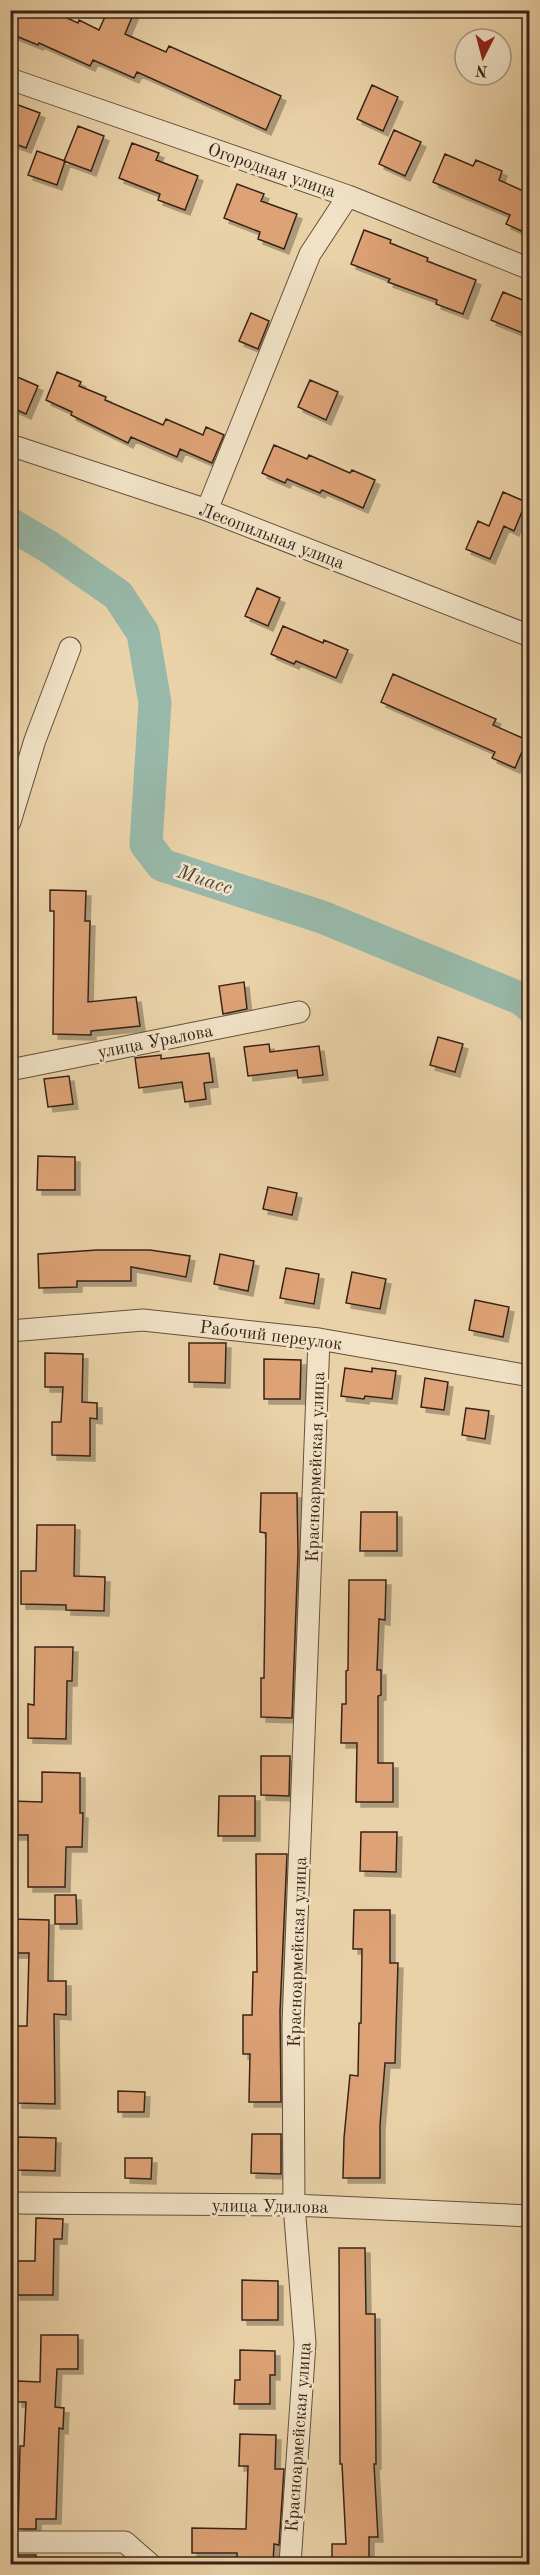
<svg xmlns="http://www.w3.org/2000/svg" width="540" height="2575" font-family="'Old Standard TT',serif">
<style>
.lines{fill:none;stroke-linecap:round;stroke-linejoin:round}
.river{stroke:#98b8a9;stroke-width:33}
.building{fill:#dda276;stroke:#392317;stroke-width:1.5;filter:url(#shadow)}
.minor-casing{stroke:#654f3b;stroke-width:23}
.minor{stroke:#f1e2c6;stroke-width:21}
.labels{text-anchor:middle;stroke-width:5;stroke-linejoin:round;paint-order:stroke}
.street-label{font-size:18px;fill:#392317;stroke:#f1e2c6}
.water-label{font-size:20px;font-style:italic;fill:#51483c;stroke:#f1e2c6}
</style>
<defs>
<filter id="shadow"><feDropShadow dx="5" dy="5" stdDeviation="0" flood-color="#0004"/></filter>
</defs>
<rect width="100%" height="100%" fill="#ead2a8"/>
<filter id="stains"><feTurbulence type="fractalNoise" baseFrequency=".00333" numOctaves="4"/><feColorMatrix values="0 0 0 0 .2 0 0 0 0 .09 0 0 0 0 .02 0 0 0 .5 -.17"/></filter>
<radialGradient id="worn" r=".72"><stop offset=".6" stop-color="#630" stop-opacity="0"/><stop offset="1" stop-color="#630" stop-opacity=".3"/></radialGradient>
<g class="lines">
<!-- river -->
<path class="river" d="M10,524L49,547L118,595L143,633L155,703L146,844L162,865L322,917L522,999L530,1006"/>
</g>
<!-- building -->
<path class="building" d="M22,10H49L78,23L79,20L99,30L108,10H135L125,34L166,52L169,46L281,96L266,130L137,72L134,78L93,60L90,66L39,43L38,45L11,34Z
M372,85L398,97L383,131L357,119Z
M10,102L40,113L26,148L10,142Z
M78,126L104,136L91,171L64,161Z
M394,130L421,142L405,176L379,164Z
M132,143L159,153L156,160L198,176L185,210L158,200L160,194L119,178Z
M37,151L65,161L57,185L28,175Z
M445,154L473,166L476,160L502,171L499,180L530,194V235L506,224L510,215L433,182Z
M237,184L264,194L261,201L297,214L284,249L258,239L260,232L224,218Z
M364,230L391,240L390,243L428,258L427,261L476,280L463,314L436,304L437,300L388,282L390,279L351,264Z
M503,292L530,303V336L491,320Z
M251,313L269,321L258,349L239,341Z
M57,372L81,382L79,386L106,397L105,400L163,425L166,419L203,435L206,427L224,435L212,463L180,449L177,457L131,437L128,443L71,415L72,412L46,400Z
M15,376L38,386L26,414L10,407V386Z
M310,380L338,392L326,420L298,407Z
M274,445L307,459L309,455L350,473L352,470L375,480L363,508L322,490L320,493L287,479L285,483L262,473Z
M503,492L526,502L514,531L504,526L490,559L466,549L478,521L489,526Z
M257,588L280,598L268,626L245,616Z
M283,626L323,643L324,640L348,650L336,678L296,661L294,664L271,654Z
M393,674L496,719L493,725L527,740L515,768L492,758L495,752L381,702Z
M50,890L86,891L85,921H90L88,1002L136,997L140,1026L91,1031V1035L53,1034L54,911H50Z
M244,982L247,1009L223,1014L219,986Z
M438,1037L463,1044L455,1072L430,1065Z
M269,1044L270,1052L319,1046L323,1075L298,1078L297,1070L248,1076L244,1047Z
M209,1053L213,1082L204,1083L206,1099L185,1102L182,1082L139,1088L135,1058L161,1055V1059Z
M69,1076L73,1104L48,1107L44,1079Z
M38,1156L75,1157V1190H37Z
M268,1187L297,1193L292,1215L263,1209Z
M97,1250H150L190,1256L186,1277L131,1267V1281H77V1287L39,1288L38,1254Z
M220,1254L254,1261L248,1291L214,1284Z
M286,1268L319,1274L314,1304L280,1298Z
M352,1272L386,1279L380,1309L346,1303Z
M475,1300L509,1307L503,1337L469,1330Z
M189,1343H226L225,1383L189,1382Z
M45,1353L83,1354L82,1402L97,1403V1419L90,1418V1456L52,1455V1422H61L63,1387H45Z
M264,1359L301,1360L300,1399H264Z
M345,1368L372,1372V1368L396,1371L392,1399L365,1396L364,1399L341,1396Z
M425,1378L448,1382L444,1410L421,1407Z
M466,1408L489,1411L485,1439L462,1435Z
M261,1493H297L298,1554L292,1718L261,1717V1678H264L266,1533L260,1532Z
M361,1512H397V1551H360Z
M37,1525H75L74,1576L105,1577L104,1611L66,1610V1605L21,1604V1571H36Z
M349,1580H386L385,1620L379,1619L377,1670H381V1695L378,1696V1763H393V1802H356L357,1743H341L342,1704H346V1671L348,1670Z
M35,1647H73L72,1681H67L66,1739L28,1738V1704L34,1705Z
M261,1756H290L289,1796L261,1795Z
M42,1772L80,1773V1813H83L82,1847H66L65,1887H28V1835H10V1801L42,1802Z
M219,1796H255V1836H218Z
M361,1832H397L396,1872L360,1871Z
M256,1854H287L280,2012L281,2102H249L250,2054H243V2015H252L253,1972H257Z
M55,1895H76L77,1924H55Z
M354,1910H390V1963H398L395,2063H385L380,2125V2178H343L344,2138L350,2075L358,2076L359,2023H361L362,1949H353Z
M11,1919L49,1920L48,1981H66V2015L54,2014L55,2104L17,2103L16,2026H27L29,1953H11Z
M118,2091L145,2092L144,2112H118Z
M252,2134H281V2174L251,2173Z
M18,2137L56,2138L55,2171L17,2170Z
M125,2158H152L151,2179L125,2178Z
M36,2218L63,2219L62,2239H54L53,2295H15L16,2261H35Z
M339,2248H365L366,2314H375L376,2464H374L378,2537H369V2565H332V2544H346L342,2464H340Z
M242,2280L278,2281V2320H242Z
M41,2335H78V2369H57L55,2407L64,2408L63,2429L59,2428L56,2519H36V2529H18L20,2446H24L26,2402H17L18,2381L40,2382Z
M240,2350L275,2351V2375H270V2404H234L235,2380H240Z
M240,2434L276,2435L275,2469H284L279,2545L274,2544L273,2565H237V2553H192V2528L246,2529L248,2466H239Z
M10,2555H36L35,2565H10Z"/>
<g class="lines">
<defs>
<path id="minor" d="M10,79L348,196L530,269
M10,445L207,510L530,636
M207,510L310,254L348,196
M10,822L35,740L70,648
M10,1070L299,1012
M10,1331L143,1320L319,1339L530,1376
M10,2203L294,2205L530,2216
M10,2542H125L150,2564
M290,2564L305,2343L294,2205L293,2025L319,1339"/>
</defs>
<!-- minor casing -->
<use href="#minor" class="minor-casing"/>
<!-- minor -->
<use href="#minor" class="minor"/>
</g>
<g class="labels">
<!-- street labels -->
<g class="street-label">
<text transform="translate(272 170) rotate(19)" y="6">Огородная улица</text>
<text transform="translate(272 536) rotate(21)" y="6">Лесопильная улица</text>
<text transform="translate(155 1041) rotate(-11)" y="6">улица Уралова</text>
<text transform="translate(271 1335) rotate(7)" y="6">Рабочий переулок</text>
<text transform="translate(315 1467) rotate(-88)" y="6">Красноармейская улица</text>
<text transform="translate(297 1952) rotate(-88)" y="6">Красноармейская улица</text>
<text transform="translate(270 2206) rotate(1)" y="6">улица Удилова</text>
<text transform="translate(298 2437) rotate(-86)" y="6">Красноармейская улица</text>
</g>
<!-- water labels -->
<g class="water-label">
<text transform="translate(205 879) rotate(18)" y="7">Миасс</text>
</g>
</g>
<!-- margin -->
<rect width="540" height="2575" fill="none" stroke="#ead2a8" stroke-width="36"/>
<rect x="12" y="12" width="516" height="2551" fill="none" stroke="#392317" stroke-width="3"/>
<rect x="18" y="18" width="504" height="2539" fill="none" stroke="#392317" stroke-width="1.5"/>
<!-- north arrow -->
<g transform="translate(483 57) rotate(186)"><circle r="28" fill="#f1e2c6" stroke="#a79680" stroke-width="1.5"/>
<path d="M0-4.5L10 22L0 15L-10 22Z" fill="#8f2418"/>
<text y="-9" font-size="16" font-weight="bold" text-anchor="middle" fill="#392317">N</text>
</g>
<rect width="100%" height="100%" filter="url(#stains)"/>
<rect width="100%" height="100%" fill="url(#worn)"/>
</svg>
